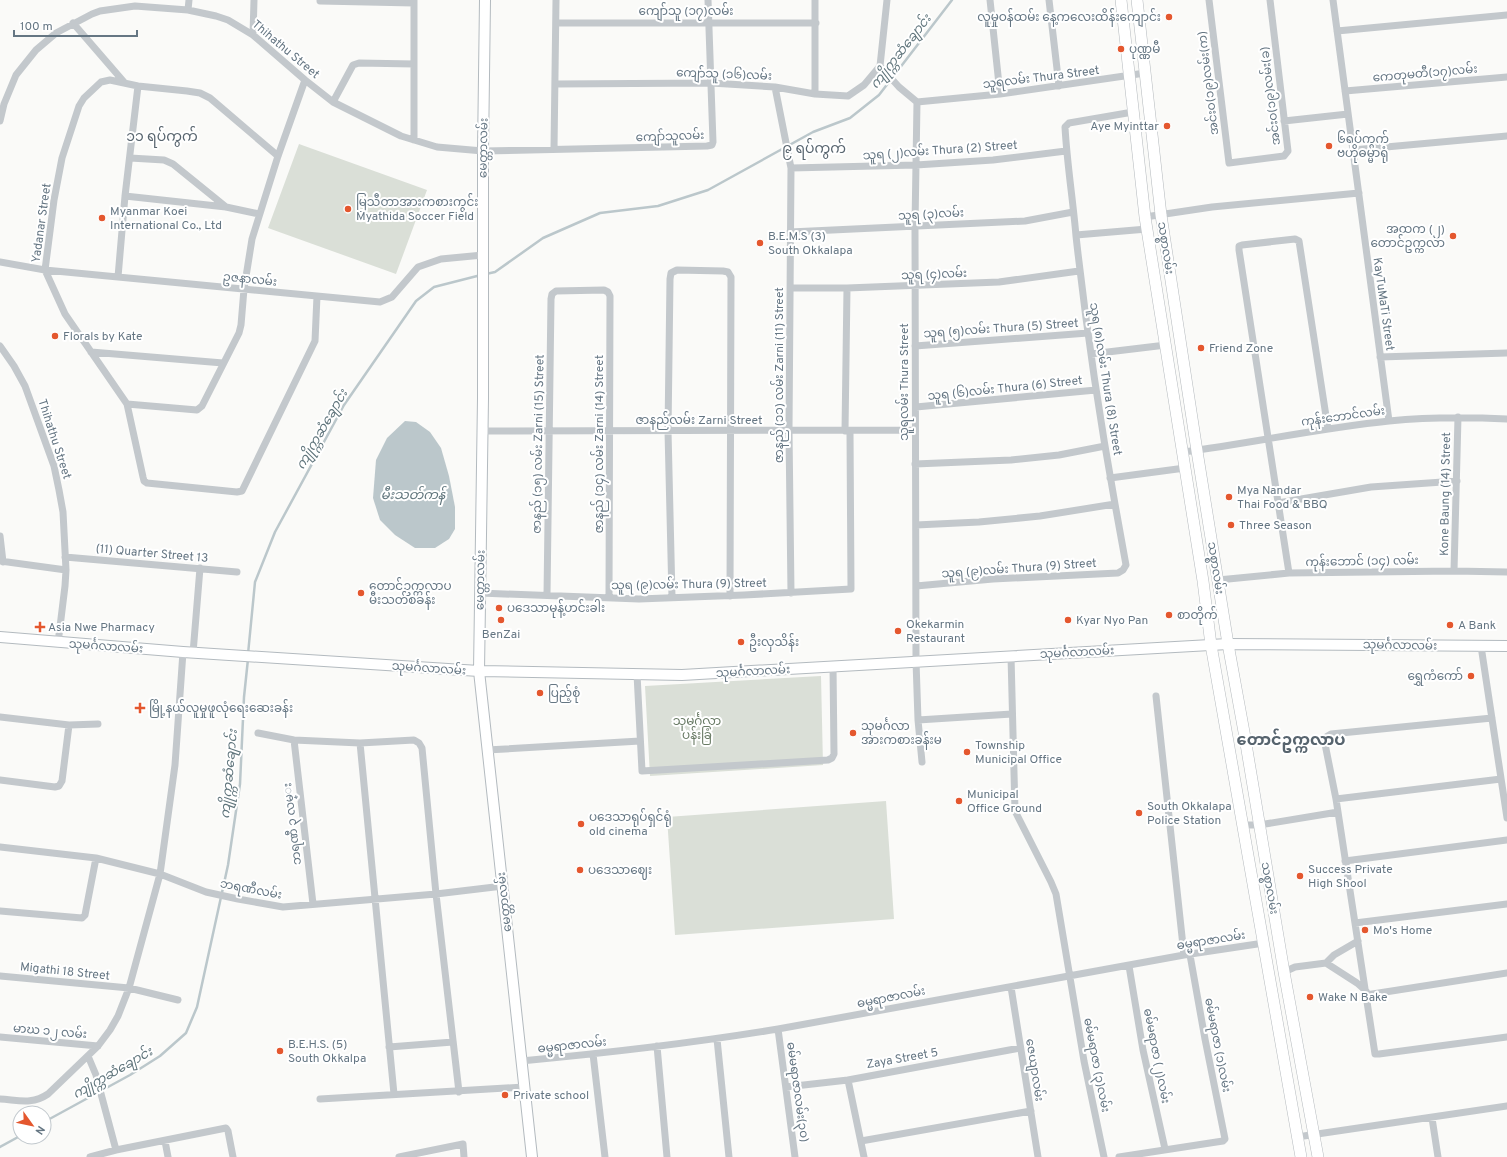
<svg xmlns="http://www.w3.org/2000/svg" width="1507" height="1157" font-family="Overpass,'Noto Sans Myanmar',sans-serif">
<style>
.green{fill:#dadfd7}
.water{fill:#bbc7cb}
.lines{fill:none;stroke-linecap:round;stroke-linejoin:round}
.stream{stroke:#bbc7cb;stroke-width:2.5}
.secondary-casing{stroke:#b3babf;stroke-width:12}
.primary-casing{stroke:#b5babe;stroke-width:12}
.minor{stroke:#c3c8cc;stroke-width:7}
.secondary{stroke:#fff;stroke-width:10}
.primary{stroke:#fff;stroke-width:11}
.poi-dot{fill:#e4572e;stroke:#fff;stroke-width:1.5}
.labels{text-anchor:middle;stroke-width:4;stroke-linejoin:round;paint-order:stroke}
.street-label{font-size:12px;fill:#657683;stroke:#fff}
.poi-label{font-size:12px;fill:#657683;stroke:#fff;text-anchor:start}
.park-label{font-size:12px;fill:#687a64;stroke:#fff}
.water-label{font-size:13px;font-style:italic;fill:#60757c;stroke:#fff}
.quarter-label{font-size:14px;fill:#57646e;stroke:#fff}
.district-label{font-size:16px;font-weight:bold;fill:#57646e;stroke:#fff}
</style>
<rect width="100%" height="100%" fill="#fafaf8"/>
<!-- green -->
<path class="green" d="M299,144L427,190L396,274L268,228Z
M821,676L823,765L650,776L645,686Z
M886,801L894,919L675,935L667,817Z"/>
<!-- water -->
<path class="water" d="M405,421L416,422L430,432L441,448L449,476L455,507V529L449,539L435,548H415L395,535L380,520L373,498L376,460L387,438Z"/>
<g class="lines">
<!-- stream -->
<path class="stream" d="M486,274L495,272L543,238L600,213L658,206L708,190L813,132L850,118L879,95L952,0
M248,654L255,582L275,532L344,405L416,301L434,287L481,275
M44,1122L130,1075L160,1056L186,1033L197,1007L228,865L240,784L244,697L248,659
M0,1147L20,1136"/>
<defs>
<path id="secondary" d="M485,0L483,151V398L479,671L532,1157
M0,637L183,652L479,671L682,675L1228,644L1507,646"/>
<path id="primary" d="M1121,0L1145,217L1203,581L1211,645L1301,1157
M1137,0L1161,215L1197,451L1228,644L1244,732L1284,972L1318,1157"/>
</defs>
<!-- secondary casing -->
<use href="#secondary" class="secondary-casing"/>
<!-- primary casing -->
<use href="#primary" class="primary-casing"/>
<!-- minor -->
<path class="minor" d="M887,0L880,66L899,87L917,102L915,225L916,661L918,720L922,762
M990,0L1000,94
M1049,0L1059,86
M1209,0L1229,163L1284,156L1288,151L1270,0
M1333,0L1389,421
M320,1L414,3
M188,10L189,0
M73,23L124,82
M556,23H816
M1337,31L1507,15
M253,35L254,0
M555,84L711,83L775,87L815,94L848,96L864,85L880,66
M775,87L791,168L789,431L791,593
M1345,91L1507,77
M815,94V0
M333,102L353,65L359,63L414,64
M917,102L1000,94L1145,73
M0,121L4,104L16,75L36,50L56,33L92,14L100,11L135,6L188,10L216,16L228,20L253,35L305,80L333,102L401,136L437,147L483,151L707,146L712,145L713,142L708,0
M1284,121L1348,114
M414,140V0
M554,149L556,0
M1353,150L1507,136
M278,156L210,98L200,93L187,91L138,86L110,80L101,82L84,98L79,106L62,158L54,200L45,270L65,314L127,404L143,477L144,481L147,483L237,492L242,491L315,341L317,296
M130,158L164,160L173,164L226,207
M791,168L916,165L993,160L1066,151
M125,196L226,207L259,214
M1145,217L1212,207L1359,193
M790,232L1025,221L1073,212
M1076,235L1147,229
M0,262L45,270L380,302L392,297L418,267L441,259L483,255
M118,277L125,196L138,86
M790,288H847L999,282L1079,271
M0,346L14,366L25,386L54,466L59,490L63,512L66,570L65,586L58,643
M915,346L1088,333
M91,352L223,363
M1091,354L1166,345
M1380,357L1507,353
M127,404L197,410L202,406L239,333L241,325L244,289L252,239L278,156L305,80
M916,407L1096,390
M482,431L915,430
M845,431L847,288
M1183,452C1252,443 1320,428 1389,421C1428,417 1468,417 1507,419
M915,464L1011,460L1059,455L1105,446
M1110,478L1185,468
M1278,503L1371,487L1457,481
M916,525L979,522L1040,516L1115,504C1099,415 1086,326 1076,236C1073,200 1067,164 1065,127L1069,123L1133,112
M0,536L3,562
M65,557L237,572
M0,561L66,570
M1454,571L1458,417
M1289,573L1239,250V246L1242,245L1295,239L1299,241L1328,429
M1218,580L1289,573L1454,571L1507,572
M916,586L993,579L1118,573L1123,570L1126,565L1115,504
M480,593L639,599L744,595L851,589L850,431
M547,595L551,299L552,294L556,291L604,290L608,292L610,296L609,597
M672,597L668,431L670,279L671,273L677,270L723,271L728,272L731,277L730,596
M1481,646L1507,818
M193,653L200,568
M1011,656L1015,811L1051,882L1056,894L1084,1061L1104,1157
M637,674L642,771L828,760L832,758L834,754L833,666
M1156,696L1184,955
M0,717L69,725L98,724
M1492,718L1331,734L1326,737L1325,744L1336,799L1375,1054H1379L1507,1037
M918,720L1012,714
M258,733L294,740L360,743L414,740L419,743L422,748L436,894L459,1092
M294,740L313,904
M360,743L394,1094
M487,750L640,741
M0,780L55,787L59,786L62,781L69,725
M1336,799L1501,779
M1243,825H1259L1338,812
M0,847L96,858L160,874L206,892L238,899L283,907L436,894L503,886
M1345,861L1507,840
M0,911L82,918L85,915L96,858
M1355,923L1507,904
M1326,963L1334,955L1358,941
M1129,966L1143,1050L1165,1149
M1284,972L1295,967L1326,963L1357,983L1366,991
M0,976L129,988L178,1000
M1011,987L1038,1157
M1366,995L1507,973
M778,1029L795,1157
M0,1037L98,1046
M717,1039L729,1157
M657,1046L667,1157
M389,1047L453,1042
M593,1054L605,1157
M88,1056L96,1075L116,1150
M521,1061C607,1053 693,1043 778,1029L1184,955L1264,943
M848,1080L864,1157
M786,1087L848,1080L1020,1048
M0,1099C18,1100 32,1105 48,1094L98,1046L110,1030L118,1016L129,988L160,874L175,765L183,652
M320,1099L524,1087
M1432,1118L1438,1157
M1297,1137L1507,1106
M165,1141L168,1157
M861,1141L1031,1111
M90,1157L116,1150L226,1128L228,1131L233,1157
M399,1157L463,1144L464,1157
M1119,1157L1223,1141L1225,1139L1205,1039L1190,955"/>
<!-- secondary -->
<use href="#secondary" class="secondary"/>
<!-- primary -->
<use href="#primary" class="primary"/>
</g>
<!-- markers -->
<g class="poi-dot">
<circle cx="1169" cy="17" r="4"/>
<circle cx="1121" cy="49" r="4"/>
<circle cx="1167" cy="126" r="4"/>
<circle cx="1329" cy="146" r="4"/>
<circle cx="348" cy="209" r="4"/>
<circle cx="102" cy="218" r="4"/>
<circle cx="1453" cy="236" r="4"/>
<circle cx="760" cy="243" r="4"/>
<circle cx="55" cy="336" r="4"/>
<circle cx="1201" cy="348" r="4"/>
<circle cx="1229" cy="497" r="4"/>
<circle cx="1231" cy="525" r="4"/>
<circle cx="361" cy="593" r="4"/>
<circle cx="499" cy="608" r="4"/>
<circle cx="1169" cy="615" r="4"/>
<circle cx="501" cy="620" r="4"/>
<circle cx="1068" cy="620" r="4"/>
<circle cx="1450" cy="625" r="4"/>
<path d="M38 621h4v4h4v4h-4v4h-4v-4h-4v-4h4z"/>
<circle cx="898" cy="631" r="4"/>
<circle cx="741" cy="642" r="4"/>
<circle cx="1471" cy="676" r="4"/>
<circle cx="540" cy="693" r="4"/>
<path d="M138 702h4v4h4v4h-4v4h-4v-4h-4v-4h4z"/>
<circle cx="853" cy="733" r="4"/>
<circle cx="967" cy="752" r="4"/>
<circle cx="959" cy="801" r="4"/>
<circle cx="1139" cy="813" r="4"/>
<circle cx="581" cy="824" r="4"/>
<circle cx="580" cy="870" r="4"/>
<circle cx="1300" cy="876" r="4"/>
<circle cx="1365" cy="930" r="4"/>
<circle cx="1310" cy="997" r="4"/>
<circle cx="280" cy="1051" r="4"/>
<circle cx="505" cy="1095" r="4"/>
</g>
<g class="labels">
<!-- street labels -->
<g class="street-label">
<text x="686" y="15">ကျော်သူ (၁၇)လမ်း</text>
<text transform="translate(286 49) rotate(40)" y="4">Thihathu Street</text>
<text transform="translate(1425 73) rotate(-5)" y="4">ကေတုမတီ(၁၇)လမ်း</text>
<text transform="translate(724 74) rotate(2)" y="4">ကျော်သူ (၁၆)လမ်း</text>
<text transform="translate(1041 77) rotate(-7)" y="4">သူရလမ်း Thura Street</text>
<text transform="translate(1208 83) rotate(-97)" y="4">အင်းဝ(၁၉)လမ်း(က)</text>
<text transform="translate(1270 96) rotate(-97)" y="4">အင်းဝ(၁၉)လမ်း(ခ)</text>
<text transform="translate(670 136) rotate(-2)" y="4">ကျော်သူလမ်း</text>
<text transform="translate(483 148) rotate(-89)" y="4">မေတ္တာလမ်း</text>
<text transform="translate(940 150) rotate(-4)" y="4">သူရ (၂)လမ်း Thura (2) Street</text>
<text transform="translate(931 214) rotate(-3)" y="4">သူရ (၃)လမ်း</text>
<text transform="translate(41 223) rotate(-82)" y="4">Yadanar Street</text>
<text transform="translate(1166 248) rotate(81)" y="4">သစ္စာလမ်း</text>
<text transform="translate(934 274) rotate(-2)" y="4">သူရ (၄)လမ်း</text>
<text transform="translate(250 279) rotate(6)" y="4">ဥဇနာလမ်း</text>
<text transform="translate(1384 304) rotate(82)" y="4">KayTuMaTi Street</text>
<text transform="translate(1001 328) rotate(-4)" y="4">သူရ (၅)လမ်း Thura (5) Street</text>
<text transform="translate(779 375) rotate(-90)" y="4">ဇာနည် (၁၁) လမ်း Zarni (11) Street</text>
<text transform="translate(1106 379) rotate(81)" y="4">သူရ (၈)လမ်း Thura (8) Street</text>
<text transform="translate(904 382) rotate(-90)" y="4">သူရလမ်း Thura Street</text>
<text transform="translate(1005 388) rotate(-6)" y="4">သူရ (၆)လမ်း Thura (6) Street</text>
<text transform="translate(1343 416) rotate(-8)" y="4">ကုန်းဘောင်လမ်း</text>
<text x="699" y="424">ဇာနည်လမ်း Zarni Street</text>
<text transform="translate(55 439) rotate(72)" y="4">Thihathu Street</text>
<text transform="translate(538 444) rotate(-89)" y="4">ဇာနည် (၁၅) လမ်း Zarni (15) Street</text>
<text transform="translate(599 444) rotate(-90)" y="4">ဇာနည် (၁၄) လမ်း Zarni (14) Street</text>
<text transform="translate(1445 494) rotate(-89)" y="4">Kone Baung (14) Street</text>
<text transform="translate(152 553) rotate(5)" y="4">(11) Quarter Street 13</text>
<text transform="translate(1362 561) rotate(-1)" y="4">ကုန်းဘောင် (၁၄) လမ်း</text>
<text transform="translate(1019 568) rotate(-4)" y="4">သူရ (၉)လမ်း Thura (9) Street</text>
<text transform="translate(1216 568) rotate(81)" y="4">သစ္စာလမ်း</text>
<text transform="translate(480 580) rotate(-89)" y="4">မေတ္တာလမ်း</text>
<text transform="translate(689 584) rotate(-1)" y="4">သူရ (၉)လမ်း Thura (9) Street</text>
<text transform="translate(1400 645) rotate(1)" y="4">သုမင်္ဂလာလမ်း</text>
<text transform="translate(106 646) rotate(4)" y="4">သုမင်္ဂလာလမ်း</text>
<text transform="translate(1077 652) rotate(-3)" y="4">သုမင်္ဂလာလမ်း</text>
<text transform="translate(429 668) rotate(4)" y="4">သုမင်္ဂလာလမ်း</text>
<text transform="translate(753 671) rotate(-3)" y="4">သုမင်္ဂလာလမ်း</text>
<text transform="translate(292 824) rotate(-97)" y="4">ဘရဏီ ၃ လမ္း</text>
<text transform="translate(1270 888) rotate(80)" y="4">သစ္စာလမ်း</text>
<text transform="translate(251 889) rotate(11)" y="4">ဘရဏီလမ်း</text>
<text transform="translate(504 902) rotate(-96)" y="4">မေတ္တာလမ်း</text>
<text transform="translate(1211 940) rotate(-9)" y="4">ဓမ္မရာဇာလမ်း</text>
<text transform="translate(65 971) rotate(6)" y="4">Migathi 18 Street</text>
<text transform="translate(891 997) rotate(-11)" y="4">ဓမ္မရာဇာလမ်း</text>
<text transform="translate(50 1031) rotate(5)" y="4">မာဃ ၁၂ လမ်း</text>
<text transform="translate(572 1045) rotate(-6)" y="4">ဓမ္မရာဇာလမ်း</text>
<text transform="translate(1218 1045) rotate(79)" y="4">ဓမ်မရာဇာ (၁)လမ်း</text>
<text transform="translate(1157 1056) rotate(79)" y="4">ဓမ်မရာဇာ (၂)လမ်း</text>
<text transform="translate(902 1058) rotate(-10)" y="4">Zaya Street 5</text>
<text transform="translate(1097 1065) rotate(79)" y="4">ဓမ်မရာဇာ (၃)လမ်း</text>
<text transform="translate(1035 1070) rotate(81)" y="4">ဇေယျာလမ်း</text>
<text transform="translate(798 1092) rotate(82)" y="4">ဓမ်မရာဇာလမ်း(၃၀)</text>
</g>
<!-- poi labels -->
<g class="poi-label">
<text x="1161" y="21" text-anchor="end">လူမှုဝန်ထမ်း နေ့ကလေးထိန်းကျောင်း</text>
<text x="1129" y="53">ပုဏ္ဏမီ</text>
<text x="1159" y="130" text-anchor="end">Aye Myinttar</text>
<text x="1337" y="143">၆ရပ်ကွက်<tspan x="1337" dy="14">ဗဟိုဓမ္မာရုံ</tspan></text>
<text x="356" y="206">မြသီတာအားကစားကွင်း<tspan x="356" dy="14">Myathida Soccer Field</tspan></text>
<text x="110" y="215">Myanmar Koei<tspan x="110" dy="14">International Co., Ltd</tspan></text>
<text x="1445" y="233" text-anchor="end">အထက (၂)<tspan x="1445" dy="14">တောင်ဥက္ကလာ</tspan></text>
<text x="768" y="240">B.E.M.S (3)<tspan x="768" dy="14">South Okkalapa</tspan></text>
<text x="63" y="340">Florals by Kate</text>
<text x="1209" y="352">Friend Zone</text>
<text x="1237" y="494">Mya Nandar<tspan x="1237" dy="14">Thai Food &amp; BBQ</tspan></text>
<text x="1239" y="529">Three Season</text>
<text x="369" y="590">တောင်ဥက္ကလာပ<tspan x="369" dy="14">မီးသတ်စခန်း</tspan></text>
<text x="507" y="612">ပဒေသာမုန့်ဟင်းခါး</text>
<text x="1177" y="619">စာတိုက်</text>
<text x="1076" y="624">Kyar Nyo Pan</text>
<text x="906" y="628">Okekarmin<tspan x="906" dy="14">Restaurant</tspan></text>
<text x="1458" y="629">A Bank</text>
<text x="48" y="631">Asia Nwe Pharmacy</text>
<text x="501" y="638" text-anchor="middle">BenZai</text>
<text x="749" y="646">ဦးလှသိန်း</text>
<text x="1463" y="680" text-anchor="end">ရွှေကံကော်</text>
<text x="548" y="697">ပြည့်စုံ</text>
<text x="149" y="712">မြို့နယ်လူမှုဖူလုံရေးဆေးခန်း</text>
<text x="861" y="730">သုမင်္ဂလာ<tspan x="861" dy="14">အားကစားခန်းမ</tspan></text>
<text x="975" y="749">Township<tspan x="975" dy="14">Municipal Office</tspan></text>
<text x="967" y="798">Municipal<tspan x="967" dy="14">Office Ground</tspan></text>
<text x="1147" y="810">South Okkalapa<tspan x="1147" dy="14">Police Station</tspan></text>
<text x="589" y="821">ပဒေသာရုပ်ရှင်ရုံ<tspan x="589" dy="14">old cinema</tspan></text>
<text x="1308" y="873">Success Private<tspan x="1308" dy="14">High Shool</tspan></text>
<text x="588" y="874">ပဒေသာဈေး</text>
<text x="1373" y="934">Mo's Home</text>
<text x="1318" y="1001">Wake N Bake</text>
<text x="288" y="1048">B.E.H.S. (5)<tspan x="288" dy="14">South Okkalpa</tspan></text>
<text x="513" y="1099">Private school</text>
</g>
<!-- park labels -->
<g class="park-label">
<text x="697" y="725">သုမင်္ဂလာ<tspan x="697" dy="14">ပန်းခြံ</tspan></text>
</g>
<!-- water labels -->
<g class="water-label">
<text transform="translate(900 51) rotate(-52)" y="5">ကျိုက္ကဆံချောင်း</text>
<text transform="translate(321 429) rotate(-60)" y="5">ကျိုက္ကဆံချောင်း</text>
<text x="413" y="499">မီးသတ်ကန်</text>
<text transform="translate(228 774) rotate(-85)" y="5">ကျိုက္ကဆံချောင်း</text>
<text transform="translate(112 1072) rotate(-30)" y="5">ကျိုက္ကဆံချောင်း</text>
</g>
<!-- quarter labels -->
<g class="quarter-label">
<text x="162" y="141">၁၁ ရပ်ကွက်</text>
<text x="814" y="153">၉ ရပ်ကွက်</text>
</g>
<!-- district labels -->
<g class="district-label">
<text x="1291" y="745">တောင်ဥက္ကလာပ</text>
</g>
</g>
<!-- north arrow -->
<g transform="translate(32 1125) rotate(123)"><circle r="19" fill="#ffffff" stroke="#c1c8cd"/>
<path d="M0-3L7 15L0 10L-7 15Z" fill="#e4572e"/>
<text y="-6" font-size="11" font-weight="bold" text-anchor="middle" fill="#657683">N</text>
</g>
<!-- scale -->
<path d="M14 30v6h123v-6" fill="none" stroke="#657683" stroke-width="2"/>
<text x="20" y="30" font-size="12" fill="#657683" stroke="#ffffff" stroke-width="3" paint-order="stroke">100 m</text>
</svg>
